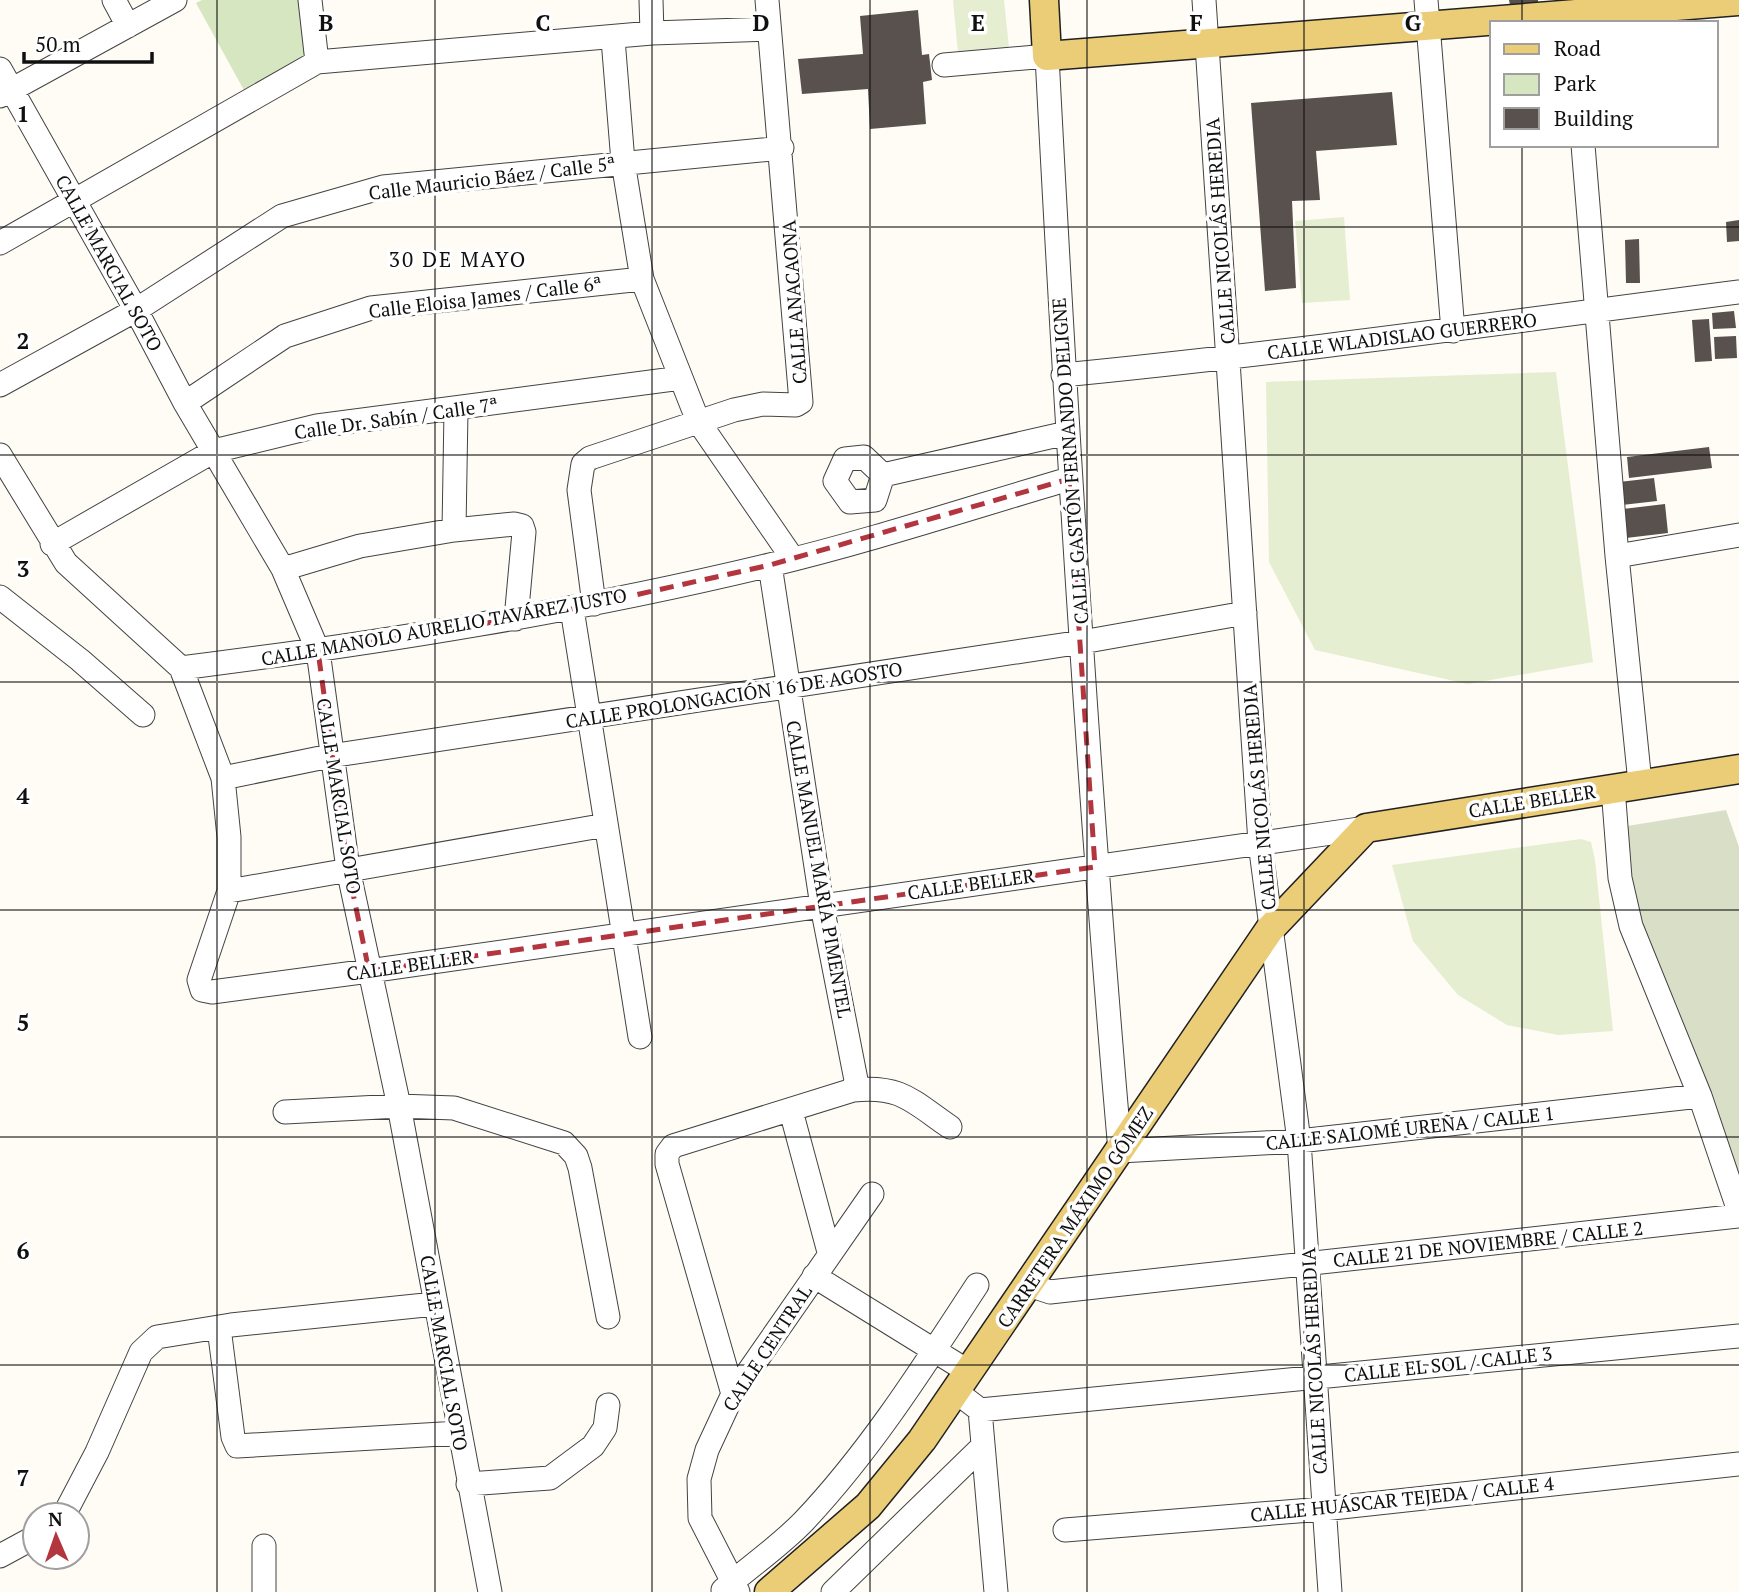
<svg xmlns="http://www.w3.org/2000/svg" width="1739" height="1592" font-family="'PT Serif',serif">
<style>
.green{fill:#d5e6c0}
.cemetery{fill:#d8dfc6}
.pitch{fill:#e5eed1}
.building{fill:#58514d}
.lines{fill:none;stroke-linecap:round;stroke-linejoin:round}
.minor-casing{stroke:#434343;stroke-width:25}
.major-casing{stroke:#212121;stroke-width:31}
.minor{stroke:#fff;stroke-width:23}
.major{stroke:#ebcc77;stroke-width:28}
.marked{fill:none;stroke:#b3353e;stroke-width:5;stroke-dasharray:14 9;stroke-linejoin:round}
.grid{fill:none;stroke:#101010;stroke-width:2;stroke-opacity:0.55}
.labels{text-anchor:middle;stroke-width:7;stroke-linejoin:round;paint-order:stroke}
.street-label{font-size:19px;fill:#101010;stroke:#fff}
.neighbourhood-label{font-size:21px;letter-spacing:2px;fill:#101010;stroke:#fff}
.grid-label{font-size:23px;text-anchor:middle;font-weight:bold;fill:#101010;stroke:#fff;stroke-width:7;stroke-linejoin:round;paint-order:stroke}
</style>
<rect width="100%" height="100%" fill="#fefcf4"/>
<!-- green -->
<path class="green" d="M202,0H301L309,61L245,92L196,3Z"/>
<!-- cemetery -->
<path class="cemetery" d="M1726,810L1739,847V1184L1644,938L1621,827Z"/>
<!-- pitch -->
<path class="pitch" d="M953,0H1004L1009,48L958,53Z
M1344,217L1350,300L1302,303L1295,221Z
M1556,372L1593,662L1468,684L1315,650L1269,562L1266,382Z
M1581,839L1591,842L1595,860L1613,1031L1558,1035L1507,1025L1458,995L1413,941L1392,865Z"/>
<!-- building -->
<path class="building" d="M1509,0H1538V3L1510,5Z
M918,10L922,55L929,54L932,80L923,82L926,124L870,129L868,89L802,94L798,59L863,54L860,16Z
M1392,92L1397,145L1316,151L1320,200L1292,201L1296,288L1265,291L1251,103Z
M1739,220V241L1727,242L1726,222Z
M1639,239L1640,283H1626L1625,240Z
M1734,311L1736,328L1713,329L1712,313Z
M1709,319L1712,361L1695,362L1692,320Z
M1736,336L1737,358L1715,359L1714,337Z
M1709,447L1712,468L1629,478L1627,457Z
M1654,478L1657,501L1622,505L1619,482Z
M1665,504L1668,533L1626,538L1623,509Z"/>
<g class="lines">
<defs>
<path id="minor" d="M114,0L128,26
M310,0L317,62
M651,0L652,33
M1204,0L1260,843L1299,1141L1330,1592
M1426,0L1453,331
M613,39L623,162L642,279L698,421L793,559
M944,65L1047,56C1066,422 1088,787 1120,1151L1299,1141L1700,1096
M0,69L136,310L185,403L283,569L318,651L348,869L399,1106L490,1592
M0,96L175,0
M1583,145L1617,556L1640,783
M0,243L317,62L652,33L769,29
M1063,375C1289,353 1514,321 1739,292
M0,385L136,310L282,216L383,187L782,148
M185,403L285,336L371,308L642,279
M0,455L66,563L181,668L223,778L229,837V891L199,980L202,990L212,992L369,971L1366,828
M864,457L883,475L875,500L850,502L835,481L845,459Z
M883,475L1067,433
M454,530L456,410
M52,544L214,451L317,426L681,378
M1617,556L1739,535
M770,565L822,906L856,1080L853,1090
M283,569L360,546L454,530L514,524L522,526L524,532L516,619
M0,597L80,660L143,715
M594,604L579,490L583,464L590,458L734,410L763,404L796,405L801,402L767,0
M572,609L640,1037
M181,668C379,643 575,612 770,565C870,541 970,508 1069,479
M223,778L330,756L1082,642L1245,613
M1613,788L1620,878L1631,926L1700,1096L1739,1211
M229,891L606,825
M791,1111L829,1252
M285,1112L399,1106L454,1108L564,1143L576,1156L580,1168L608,1317
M814,1276L969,1372
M1029,1285L1050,1292L1739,1216
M219,1328L233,1437L237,1446L459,1433
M955,1391L980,1410L1739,1336
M733,1394L667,1164V1154L673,1146L853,1090C901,1085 912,1101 950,1127
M980,1410L996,1592
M468,1484L550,1478L593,1446L605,1428L608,1405
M64,1515L97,1452L141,1352L157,1337L231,1325L435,1304
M1065,1530L1323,1509L1739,1464
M0,1556L35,1537
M723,1590C749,1567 780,1546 804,1521C871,1450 924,1366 977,1285
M264,1592V1546
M738,1592L700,1518L699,1479L707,1450L733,1394L872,1194
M833,1592L983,1446"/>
<path id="major" d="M1044,0L1047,56L1739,1
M769,1592L868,1506L922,1440L1270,929L1366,828L1739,769"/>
</defs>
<!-- minor casing -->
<use href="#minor" class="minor-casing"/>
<!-- major casing -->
<use href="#major" class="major-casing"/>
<!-- minor -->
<use href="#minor" class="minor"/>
<!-- major -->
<use href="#major" class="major"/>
</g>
<!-- marked area -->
<path class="marked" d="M1069,479L1095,867L369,971L348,869L318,651L572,609L770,565Z"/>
<!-- grid -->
<path class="grid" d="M217,0V1592M435,0V1592M652,0V1592M870,0V1592M1087,0V1592M1304,0V1592M1522,0V23M1522,145V1592M0,227H1739M0,455H1739M0,682H1739M0,910H1739M0,1137H1739M0,1365H1739"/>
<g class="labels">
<!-- street labels -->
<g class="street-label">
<text transform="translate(492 178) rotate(-7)" y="7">Calle Mauricio Báez / Calle 5ª</text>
<text transform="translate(1220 231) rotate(-94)" y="7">CALLE NICOLÁS HEREDIA</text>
<text transform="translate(109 263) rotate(61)" y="7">CALLE MARCIAL SOTO</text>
<text transform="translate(485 297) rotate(-7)" y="7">Calle Eloisa James / Calle 6ª</text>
<text transform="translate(794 302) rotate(-94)" y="7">CALLE ANACAONA</text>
<text transform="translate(1402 336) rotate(-7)" y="7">CALLE WLADISLAO GUERRERO</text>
<text transform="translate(396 418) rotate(-8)" y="7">Calle Dr. Sabín / Calle 7ª</text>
<text transform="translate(1070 461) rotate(-94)" y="7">CALLE GASTÓN FERNANDO DELIGNE</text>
<text transform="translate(444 627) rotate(-10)" y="7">CALLE MANOLO AURELIO TAVÁREZ JUSTO</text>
<text transform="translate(734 695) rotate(-9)" y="7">CALLE PROLONGACIÓN 16 DE AGOSTO</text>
<text transform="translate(339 796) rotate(81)" y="7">CALLE MARCIAL SOTO</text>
<text transform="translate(1259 797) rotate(-95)" y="7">CALLE NICOLÁS HEREDIA</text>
<text transform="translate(1532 801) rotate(-9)" y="7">CALLE BELLER</text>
<text transform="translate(819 869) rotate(80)" y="7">CALLE MANUEL MARÍA PIMENTEL</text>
<text transform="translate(971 884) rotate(-8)" y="7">CALLE BELLER</text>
<text transform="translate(410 965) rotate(-8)" y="7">CALLE BELLER</text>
<text transform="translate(1410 1128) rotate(-6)" y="7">CALLE SALOMÉ UREÑA / CALLE 1</text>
<text transform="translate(1075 1217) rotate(-56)" y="7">CARRETERA MÁXIMO GÓMEZ</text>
<text transform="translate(1488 1244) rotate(-6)" y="7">CALLE 21 DE NOVIEMBRE / CALLE 2</text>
<text transform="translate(767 1348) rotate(-57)" y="7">CALLE CENTRAL</text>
<text transform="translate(444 1353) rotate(80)" y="7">CALLE MARCIAL SOTO</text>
<text transform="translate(1314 1361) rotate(-93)" y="7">CALLE NICOLÁS HEREDIA</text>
<text transform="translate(1448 1364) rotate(-6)" y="7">CALLE EL SOL / CALLE 3</text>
<text transform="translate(1402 1499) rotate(-6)" y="7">CALLE HUÁSCAR TEJEDA / CALLE 4</text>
</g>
<!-- neighbourhood labels -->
<g class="neighbourhood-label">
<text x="458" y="267">30 DE MAYO</text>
</g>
</g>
<g class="grid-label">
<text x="326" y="31">B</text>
<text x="543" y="31">C</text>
<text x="761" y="31">D</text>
<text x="978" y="31">E</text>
<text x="1196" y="31">F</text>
<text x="1413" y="31">G</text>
<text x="23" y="122">1</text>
<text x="23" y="349">2</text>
<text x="23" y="577">3</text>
<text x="23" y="804">4</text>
<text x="23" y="1031">5</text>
<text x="23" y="1259">6</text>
<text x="23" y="1486">7</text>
</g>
<!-- legend -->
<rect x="1490" y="21" width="228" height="126" fill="#ffffff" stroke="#9f9f9f" stroke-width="2"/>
<rect x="1504" y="44" width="35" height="10" fill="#ebcc77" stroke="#9f9f9f" stroke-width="2"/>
<text x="1554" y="56" font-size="21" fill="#101010">Road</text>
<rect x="1504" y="74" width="35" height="21" fill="#d5e6c0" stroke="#9f9f9f" stroke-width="2"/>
<text x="1554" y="91" font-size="21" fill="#101010">Park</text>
<rect x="1504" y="108" width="35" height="21" fill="#58514d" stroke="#9f9f9f" stroke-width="2"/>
<text x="1554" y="126" font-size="21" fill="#101010">Building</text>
<!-- north arrow -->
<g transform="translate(56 1536) rotate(358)"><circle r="33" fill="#ffffff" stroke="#9f9f9f" stroke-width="2"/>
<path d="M0-5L12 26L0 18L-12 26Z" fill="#b3353e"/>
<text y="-10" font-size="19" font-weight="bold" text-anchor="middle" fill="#101010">N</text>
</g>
<!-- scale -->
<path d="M24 52v10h128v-10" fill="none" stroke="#101010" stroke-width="3.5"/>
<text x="35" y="52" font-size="21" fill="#101010" stroke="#ffffff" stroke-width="5" paint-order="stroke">50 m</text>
</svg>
